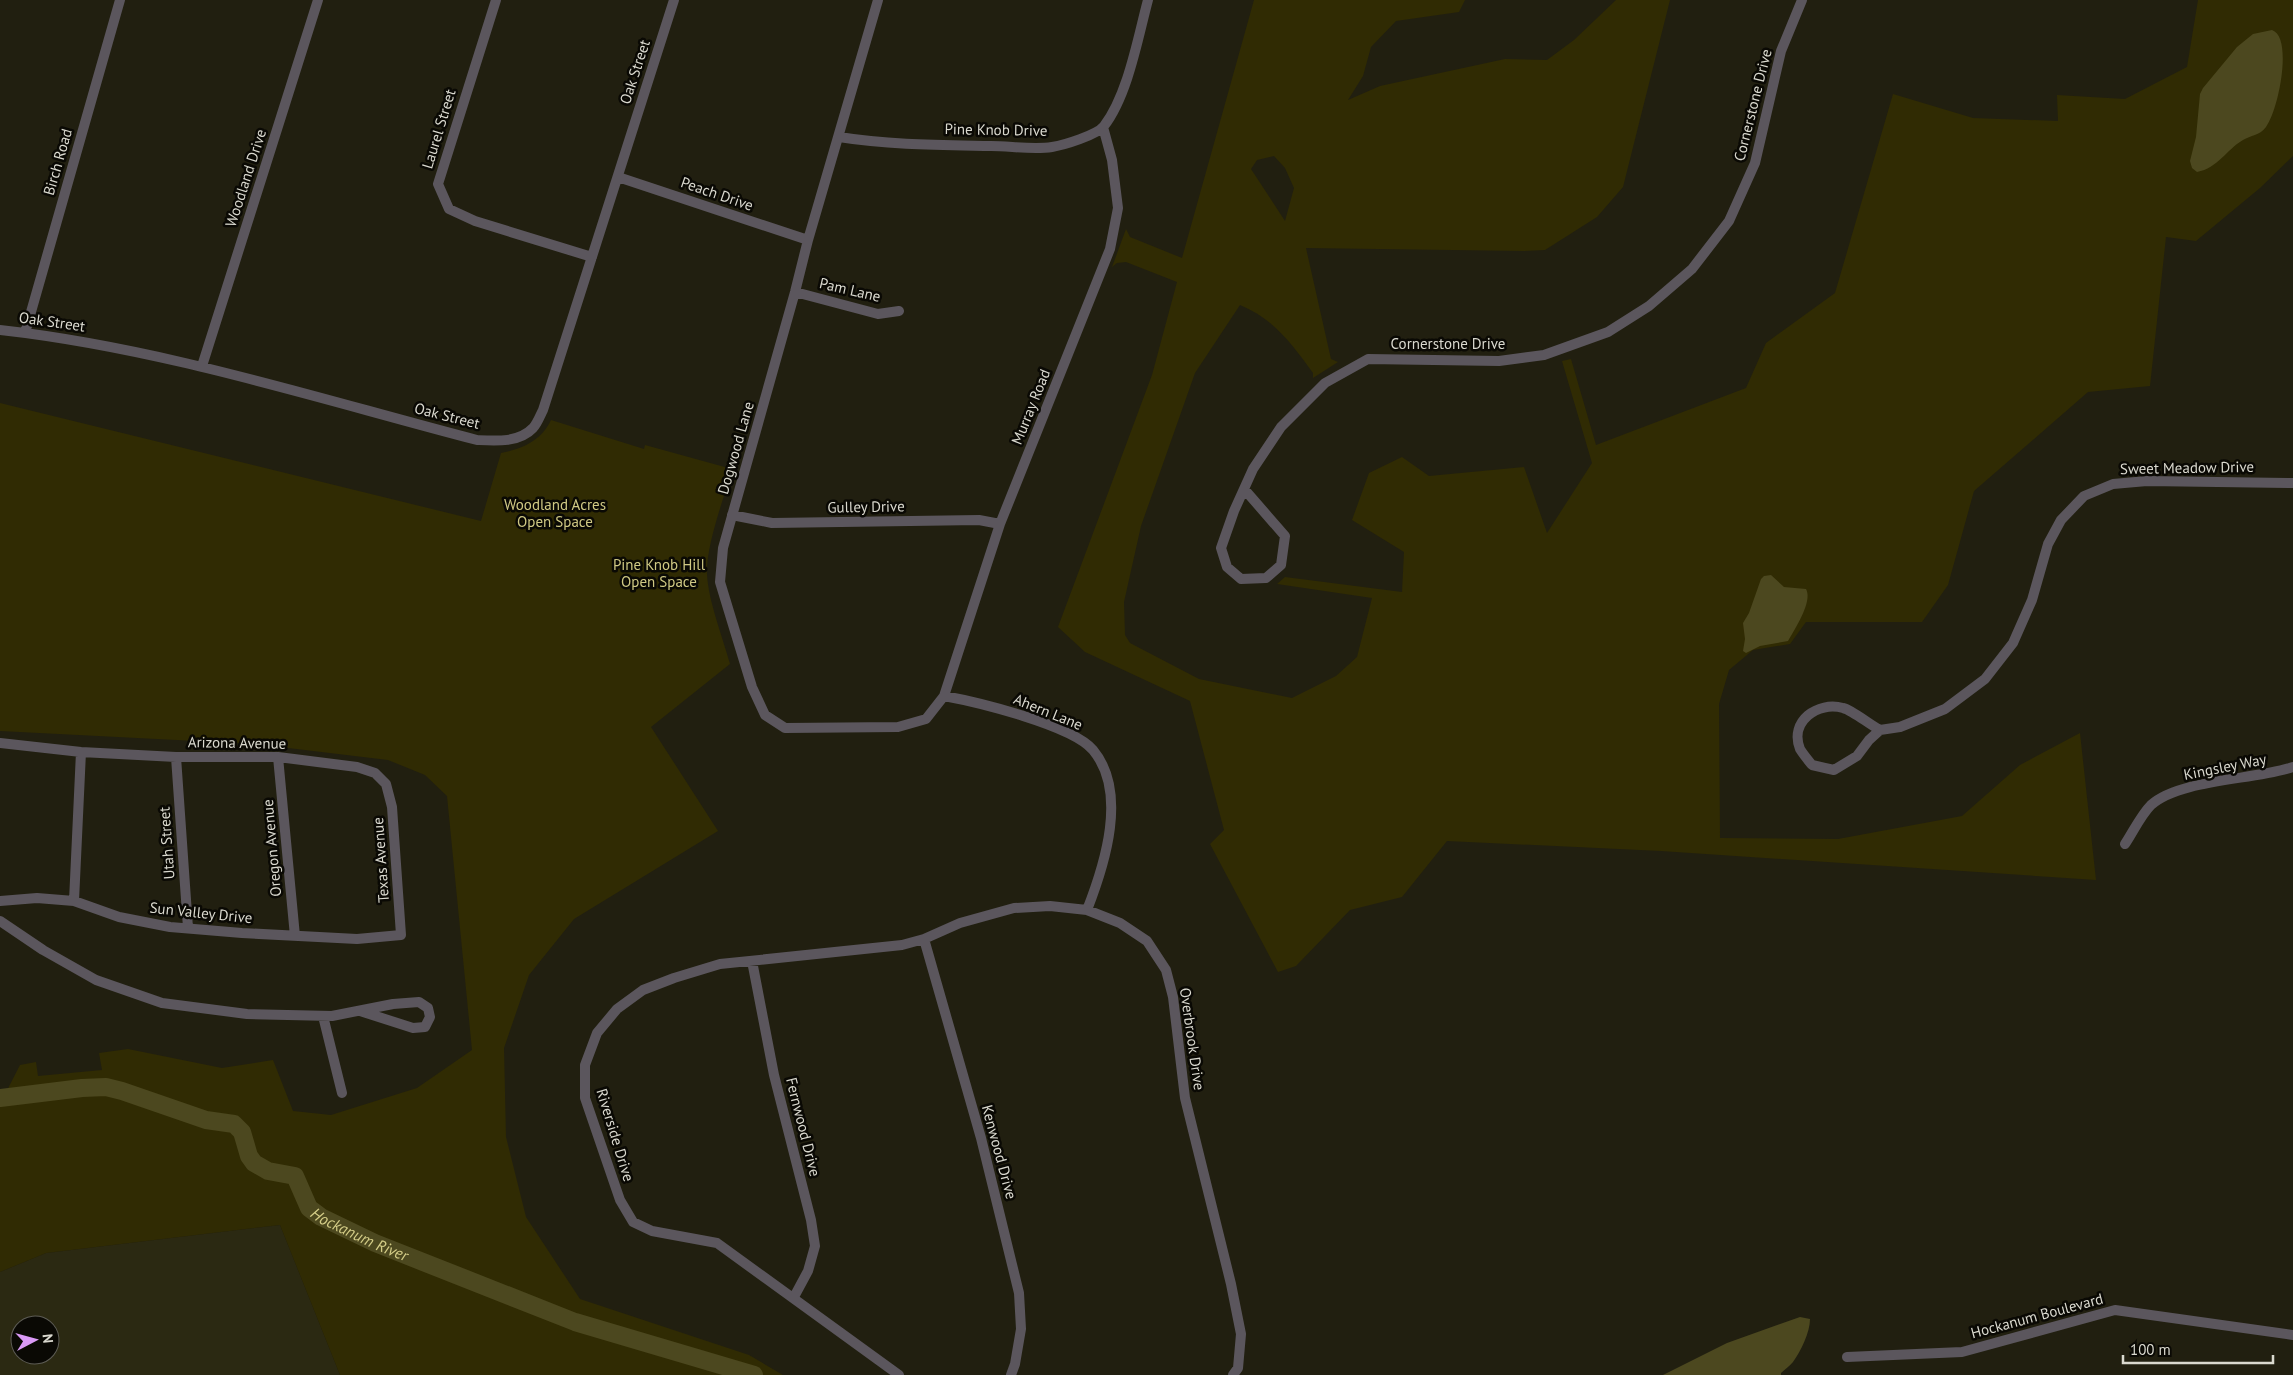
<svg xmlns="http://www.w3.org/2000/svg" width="2293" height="1375" font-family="'PT Sans',sans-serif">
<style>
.built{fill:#2b2912;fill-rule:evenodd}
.green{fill:#302b03;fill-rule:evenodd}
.water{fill:#4c481f}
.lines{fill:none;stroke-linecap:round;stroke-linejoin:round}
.river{stroke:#4c481f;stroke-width:18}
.minor{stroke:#5b565d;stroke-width:10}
.labels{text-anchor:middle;stroke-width:5;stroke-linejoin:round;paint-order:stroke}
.street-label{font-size:15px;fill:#dad9cf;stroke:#0a0904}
.park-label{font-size:15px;fill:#d0c984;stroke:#0a0904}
.water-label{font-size:16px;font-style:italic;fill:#d3cc87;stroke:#0a0904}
</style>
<rect width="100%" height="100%" fill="#211f10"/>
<!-- built -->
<path class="built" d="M280,1225L340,1375H0V1272L46,1253ZM20,1325H50V1355H20Z"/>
<!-- green -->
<path class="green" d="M1254,0H1465L1459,12L1396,21L1371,47L1363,76L1348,100L1380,86L1505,59L1547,60L1574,40L1616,0H1670L1623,187L1597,217L1545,250L1524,251L1306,248L1331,359L1338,362L1313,378V373C1292,344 1274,319 1240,305L1195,373L1141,526L1124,602L1125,635L1130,643L1199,679L1292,698L1336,676L1357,657L1372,598L1277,584L1285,577L1402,592L1404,552L1352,520L1369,473L1402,457L1429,476L1524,467L1547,533L1592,463L1562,361L1571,359L1596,445L1746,388L1766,343L1835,293L1893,94L1973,118L2058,121L2057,95L2125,99L2187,67L2198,0H2293V156L2260,188L2196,241L2166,237L2150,386L2088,392L1974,491L1948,585L1922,622H1806L1790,644L1753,650L1729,670L1719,704L1720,838L1838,839L1962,816L2020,765L2080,733L2096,880L1661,851L1447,841L1402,897L1350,910L1296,966L1278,972L1210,844L1224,830L1190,701L1085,652L1058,627L1152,375L1177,282L1126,262L1117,263L1112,267L1126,229L1130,237L1182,258ZM1274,156L1285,168L1294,188L1285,221L1251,169L1257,160Z
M0,403L481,521L501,453C522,449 541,441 551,420L644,449L645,445L732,469C724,499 706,544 707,574C708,600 723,638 730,664L651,727L718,831L574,919L529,975L504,1048L506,1137L526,1217L580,1299L749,1355L783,1375H340L280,1225L46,1253L0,1272V1104L20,1065L36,1062L38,1076L102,1070L99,1053L128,1049L222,1068L273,1060L293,1111L331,1115L417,1088L472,1050L447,796L425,775L388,760L255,744L0,731Z"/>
<!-- water -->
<path class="water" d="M2272,30C2293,37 2279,109 2266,127C2259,136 2251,135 2243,140C2226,150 2218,168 2197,172L2192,168L2190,161L2196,137L2200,94L2203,88L2237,47L2253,34Z
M1771,575L1784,587L1806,589C1813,601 1795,629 1788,641L1760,646L1746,653L1743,651L1745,639L1743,623L1749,613L1761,579L1764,576Z
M1800,1317L1810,1319C1810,1332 1801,1351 1793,1362C1790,1366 1785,1369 1781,1373V1375H1663L1727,1343Z"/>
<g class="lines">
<!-- river -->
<path class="river" id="s1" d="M0,1098L82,1088L106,1087L122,1091L206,1120L234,1124L242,1132L249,1156L254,1163L268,1171L295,1176L309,1208L321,1217L375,1243L575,1322L754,1375"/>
<!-- minor -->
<path class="minor" d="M496,0L438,184L449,209L475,221L592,257
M878,0L808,240L795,292L723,548L720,582L752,687L765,715L785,728L898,727L926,719L944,696L1000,524L1110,249L1118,208L1112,160L1103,127
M839,137C889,145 940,145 991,146C1010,146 1033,150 1052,147C1064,145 1097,135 1104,126C1128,95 1138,37 1148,0
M618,177L808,240
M795,292L878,314L899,311
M0,330C162,348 319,399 477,440C495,441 519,443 533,428C537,424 540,416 543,410L674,0
M25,333L120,0
M202,366L318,0
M1245,490L1285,536L1281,565L1266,578L1241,579L1227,567L1221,548L1234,511L1253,469L1281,427L1325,383L1368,359L1499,361L1544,355L1608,332L1649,306L1692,269L1729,221L1755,163L1781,51L1802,0
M732,515L772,523L979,520L1000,524
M944,696C977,702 1072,725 1093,750C1128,792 1105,864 1087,910
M1880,730C1870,725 1852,710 1843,708C1818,701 1789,721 1800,749C1803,754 1808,760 1812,765L1834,770L1857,756L1869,740L1880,730L1900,727L1945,709L1985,679L2013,643L2032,600L2048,544L2061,520L2084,496L2113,484L2147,481L2293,483
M0,743L81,752L176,757H278L357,767L375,773L386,784L392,807L401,935L357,939L242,933L170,927L119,917L74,901L37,898L0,901
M176,757L188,928
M278,757L295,936
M2125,844C2133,832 2141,815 2151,805C2180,779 2255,780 2293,767
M74,901L81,752
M0,921L43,950L96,980L162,1003L247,1014L332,1016L393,1004L419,1002L428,1008L430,1017L425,1027L413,1028L360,1011
M924,939L981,1138L1019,1293L1021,1329L1015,1364L1011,1375
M752,961L774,1075L811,1220L815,1246L808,1271L794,1297
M323,1016L342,1093
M1847,1357L1962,1352L2115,1310L2293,1335
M899,1375L717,1243L652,1231L633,1222L620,1200L585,1098V1065L597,1033L617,1009L643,990L674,978L720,964L902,945L924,939L960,923L1014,908L1050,906L1087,910L1120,923L1147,941L1166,970L1173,997L1185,1098L1231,1284L1241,1334L1238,1368L1233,1375"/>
</g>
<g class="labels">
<!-- street labels -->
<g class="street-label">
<text transform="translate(635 72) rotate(-72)" y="5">Oak Street</text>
<text transform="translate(1753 105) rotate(-76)" y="5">Cornerstone Drive</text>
<text transform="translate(439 129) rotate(-73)" y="5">Laurel Street</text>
<text transform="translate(996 130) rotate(1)" y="5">Pine Knob Drive</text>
<text transform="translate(58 162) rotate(-74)" y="5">Birch Road</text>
<text transform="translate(246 178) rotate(-72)" y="5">Woodland Drive</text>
<text transform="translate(717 194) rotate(19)" y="5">Peach Drive</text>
<text transform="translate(850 290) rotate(13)" y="5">Pam Lane</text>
<text transform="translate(52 322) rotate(8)" y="5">Oak Street</text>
<text x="1448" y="349">Cornerstone Drive</text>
<text transform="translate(1031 407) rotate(-68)" y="5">Murray Road</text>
<text transform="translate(447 416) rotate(14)" y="5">Oak Street</text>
<text transform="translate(736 448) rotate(-74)" y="5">Dogwood Lane</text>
<text transform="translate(2187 468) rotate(-1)" y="5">Sweet Meadow Drive</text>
<text transform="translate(866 507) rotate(-1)" y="5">Gulley Drive</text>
<text transform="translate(1048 712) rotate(22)" y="5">Ahern Lane</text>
<text transform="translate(237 743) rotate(1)" y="5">Arizona Avenue</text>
<text transform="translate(2225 767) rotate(-11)" y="5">Kingsley Way</text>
<text transform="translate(167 843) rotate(-94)" y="5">Utah Street</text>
<text transform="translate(272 848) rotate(-95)" y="5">Oregon Avenue</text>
<text transform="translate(381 860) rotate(-94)" y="5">Texas Avenue</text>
<text transform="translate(201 913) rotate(6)" y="5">Sun Valley Drive</text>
<text transform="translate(1192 1039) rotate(82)" y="5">Overbrook Drive</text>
<text transform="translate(803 1127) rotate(76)" y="5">Fernwood Drive</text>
<text transform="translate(615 1135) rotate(73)" y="5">Riverside Drive</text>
<text transform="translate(999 1152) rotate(75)" y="5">Kenwood Drive</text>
<text transform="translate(2037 1316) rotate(-15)" y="5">Hockanum Boulevard</text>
</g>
<!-- park labels -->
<g class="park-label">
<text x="555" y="510">Woodland Acres<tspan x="555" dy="17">Open Space</tspan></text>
<text x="659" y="570">Pine Knob Hill<tspan x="659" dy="17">Open Space</tspan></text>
</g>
<!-- water labels -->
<g class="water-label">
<text dy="6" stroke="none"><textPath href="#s1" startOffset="421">Hockanum River</textPath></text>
</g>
</g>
<!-- north arrow -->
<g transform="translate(35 1340) rotate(84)"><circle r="24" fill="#0a0904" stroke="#5d5c55"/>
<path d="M0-4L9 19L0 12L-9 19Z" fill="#da9af6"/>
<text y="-8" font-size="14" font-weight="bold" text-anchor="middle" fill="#dad9cf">N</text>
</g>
<!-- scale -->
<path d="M2123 1355v8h150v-8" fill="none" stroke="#dad9cf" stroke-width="2.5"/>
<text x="2130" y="1355" font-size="15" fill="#dad9cf" stroke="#0a0904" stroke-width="4" paint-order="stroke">100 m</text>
</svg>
